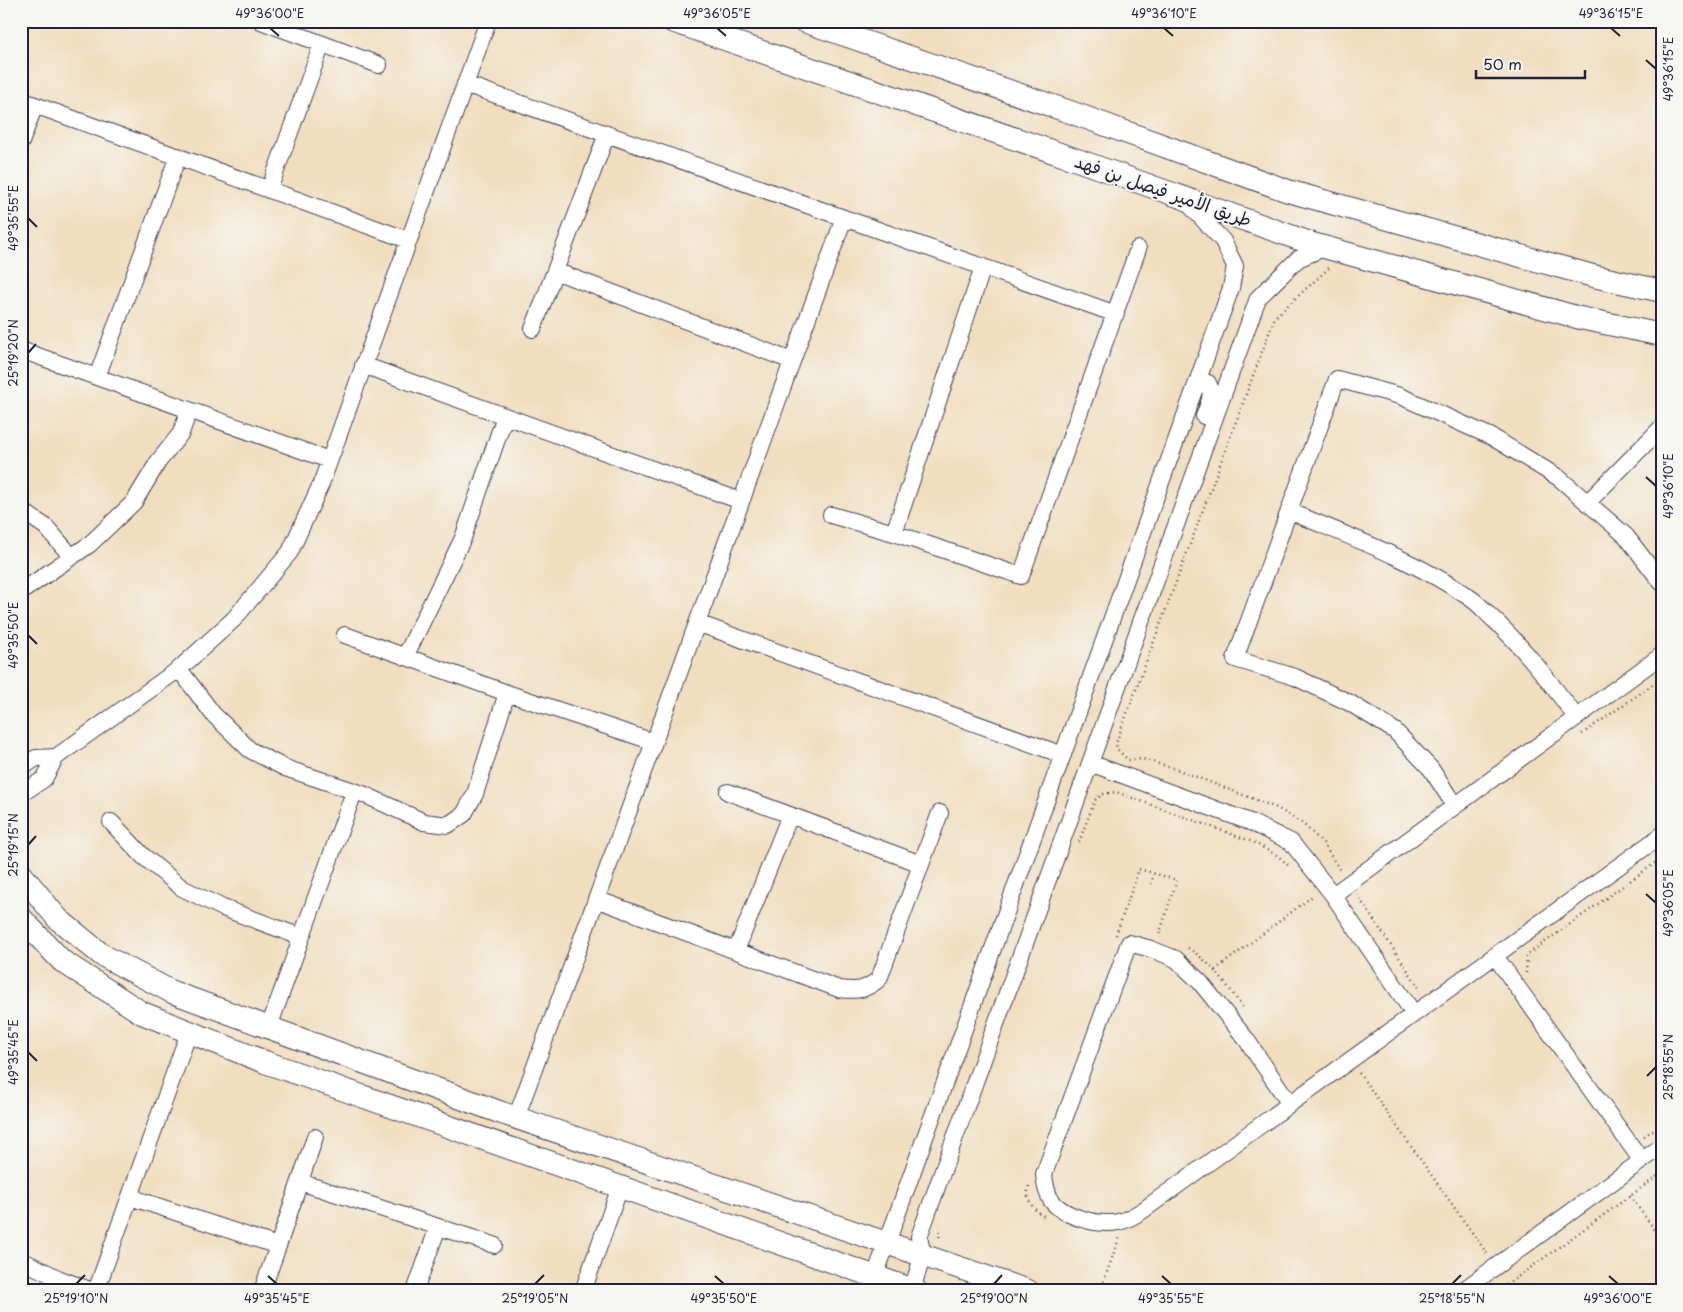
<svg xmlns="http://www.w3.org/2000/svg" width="1683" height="1312" font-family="'Playpen Sans','Playpen Sans Arabic',sans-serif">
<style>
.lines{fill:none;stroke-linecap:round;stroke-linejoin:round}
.minor-casing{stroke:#413e4f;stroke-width:18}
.secondary-casing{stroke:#413e4f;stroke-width:24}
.path{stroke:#413e4f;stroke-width:2.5;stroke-dasharray:1 4;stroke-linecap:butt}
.minor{stroke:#fff;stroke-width:16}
.secondary{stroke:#fff;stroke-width:22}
.ticks{fill:none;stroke:#22223b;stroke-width:2}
.labels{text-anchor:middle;stroke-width:4;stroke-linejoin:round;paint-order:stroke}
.street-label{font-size:18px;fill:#22223b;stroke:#f6f6f2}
.neatline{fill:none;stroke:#22223b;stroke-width:2}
.ticks-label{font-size:12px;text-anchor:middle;fill:#22223b}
</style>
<rect width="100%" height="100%" fill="#f6f6f2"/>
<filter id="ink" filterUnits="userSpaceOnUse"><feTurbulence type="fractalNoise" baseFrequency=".02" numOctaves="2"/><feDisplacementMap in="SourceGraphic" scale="10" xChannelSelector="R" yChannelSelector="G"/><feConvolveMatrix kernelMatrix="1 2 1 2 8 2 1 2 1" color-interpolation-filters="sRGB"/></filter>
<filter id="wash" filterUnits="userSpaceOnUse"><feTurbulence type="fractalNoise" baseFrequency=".0096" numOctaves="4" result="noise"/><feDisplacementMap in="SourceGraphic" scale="20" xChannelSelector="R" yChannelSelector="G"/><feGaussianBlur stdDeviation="1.12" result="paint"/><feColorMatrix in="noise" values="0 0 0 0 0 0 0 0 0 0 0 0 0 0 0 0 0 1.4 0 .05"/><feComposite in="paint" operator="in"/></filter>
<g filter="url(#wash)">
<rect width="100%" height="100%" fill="#f1debf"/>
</g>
<g filter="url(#ink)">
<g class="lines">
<defs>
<path id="minor" d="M261,21L379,65
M465,84L844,218
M21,100L408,240
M21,142L35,105
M269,190L322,44
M983,267L894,533L1021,576L1138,249
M555,271L792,361
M533,329L607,134
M21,350L329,460
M363,365L741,501
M97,377L178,156
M1198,382L1208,383C1214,394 1208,405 1204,416
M1587,503L1662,427
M21,510L46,527L72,557
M1289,511C1350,537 1415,560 1470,598C1478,603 1484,610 1490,616C1523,646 1550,682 1576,717
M831,515L894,533
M21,592L90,544L134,502L158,462L181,433L189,410
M697,623L1063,755
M345,635L507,693
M405,657L463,538L505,416
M179,669L213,714L250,750L285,768L363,794L424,822L448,825L464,814L475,794L507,693L654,742L844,218L1116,314
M56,757L179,669L234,619L290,552L321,484L488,21
M1090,763L1250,822L1291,842L1333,895L1662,655
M21,768L36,758L56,757L44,779L21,794
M728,792L921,864
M1455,806L1431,769L1395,731L1350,703L1295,677L1235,659L1337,379L1400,396L1492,437L1559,478L1626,536L1662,583
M111,822L143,856L182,888L223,908L301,937
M1333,895L1414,1014L1662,835
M596,899L839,989C858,991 864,991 879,979L940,813
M736,951L790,815
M1495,956L1642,1161
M269,1027L354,792
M1290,1104L1246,1039L1200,982L1176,959L1151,949L1129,943L1044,1174C1045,1184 1046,1192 1051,1200C1063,1217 1099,1226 1118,1222C1126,1221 1135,1215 1142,1211L1414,1014
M516,1118L654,742
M300,1182L494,1245
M130,1197L278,1246L262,1291
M278,1246L315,1137
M21,1260L60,1279L92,1291
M875,1276L1231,288L1235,266L1223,241L1185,200
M912,1289L923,1255L919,1237L1258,298L1298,259L1326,247
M96,1291L189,1032
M415,1291L438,1227
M583,1291L620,1187
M1462,1291L1662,1146"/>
<path id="secondary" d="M672,21L1080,161L1313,244L1580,318L1662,335
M804,21L1073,113L1288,191L1593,276L1662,291
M21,874L58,919L102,955L172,992L502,1113L1028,1291
M21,918L62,961L142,1013L265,1062L916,1291"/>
</defs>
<!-- minor casing -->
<use href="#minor" class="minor-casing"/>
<!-- secondary casing -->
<use href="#secondary" class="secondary-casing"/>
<!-- path -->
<path class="path" d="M1329,268L1275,317L1116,743L1117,749L1128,760L1143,759L1176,769L1277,808L1302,823L1323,843L1341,872
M1582,734L1662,678
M1079,842L1095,800L1103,794L1116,792L1253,842L1278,856L1289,866
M1151,884L1154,874
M1357,895L1421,990
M1116,935L1139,869L1177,880L1159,935H1161
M1188,948C1212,963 1227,985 1243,1008
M1215,970L1314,895
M1526,973L1527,955L1662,858
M1359,1073L1488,1255
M1644,1136L1662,1124
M1029,1186C1025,1199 1033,1210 1044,1216
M1630,1196L1662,1240
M939,1242L940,1228
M1045,1288L1053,1291
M1100,1291L1120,1236
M1438,1291L1449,1283
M1498,1291L1662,1173"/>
<!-- minor -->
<use href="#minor" class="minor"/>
<!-- secondary -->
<use href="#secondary" class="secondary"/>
</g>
</g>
<!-- ticks -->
<path class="ticks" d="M270,28L279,36M717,28L726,36M1164,28L1173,36M1611,28L1620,36M1646,60L1656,69M28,218L37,227M28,353L36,344M1646,477L1656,486M28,635L37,644M28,845L36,836M1646,894L1656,903M28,1052L37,1061M1647,1076L1656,1067M268,1276L277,1284M715,1276L724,1284M1162,1276L1171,1284M1609,1276L1618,1284M76,1284L85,1275M535,1284L544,1275M994,1284L1002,1275M1452,1284L1461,1275"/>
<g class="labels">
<!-- street labels -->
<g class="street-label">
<text transform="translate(1163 191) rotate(19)" y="6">طريق الأمير فيصل بن فهد</text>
</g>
</g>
<!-- margin -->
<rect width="1683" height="1312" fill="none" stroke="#f6f6f2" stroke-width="55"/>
<!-- scale -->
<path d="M1476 70v8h109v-8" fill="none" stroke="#22223b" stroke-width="2.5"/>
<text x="1483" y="70" font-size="15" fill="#22223b" stroke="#f6f6f2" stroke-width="4" paint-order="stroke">50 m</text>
<rect x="28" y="28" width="1628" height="1256" class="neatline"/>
<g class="ticks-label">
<text x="270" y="18">49°36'00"E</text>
<text x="717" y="18">49°36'05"E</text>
<text x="1164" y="18">49°36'10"E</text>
<text x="1611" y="18">49°36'15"E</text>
<text transform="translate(1669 69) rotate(-90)" y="4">49°36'15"E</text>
<text transform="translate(14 218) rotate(-90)" y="4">49°35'55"E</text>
<text transform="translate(14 353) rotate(-90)" y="4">25°19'20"N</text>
<text transform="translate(1669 486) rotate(-90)" y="4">49°36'10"E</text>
<text transform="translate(14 635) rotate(-90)" y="4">49°35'50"E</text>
<text transform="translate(14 845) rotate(-90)" y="4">25°19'15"N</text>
<text transform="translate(1669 903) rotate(-90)" y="4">49°36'05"E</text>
<text transform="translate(14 1052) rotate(-90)" y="4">49°35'45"E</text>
<text transform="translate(1669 1067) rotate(-90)" y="4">25°18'55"N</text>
<text x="76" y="1303">25°19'10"N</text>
<text x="277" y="1303">49°35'45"E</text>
<text x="535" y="1303">25°19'05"N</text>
<text x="724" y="1303">49°35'50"E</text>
<text x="994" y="1303">25°19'00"N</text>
<text x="1171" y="1303">49°35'55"E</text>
<text x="1452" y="1303">25°18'55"N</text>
<text x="1618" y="1303">49°36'00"E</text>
</g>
</svg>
